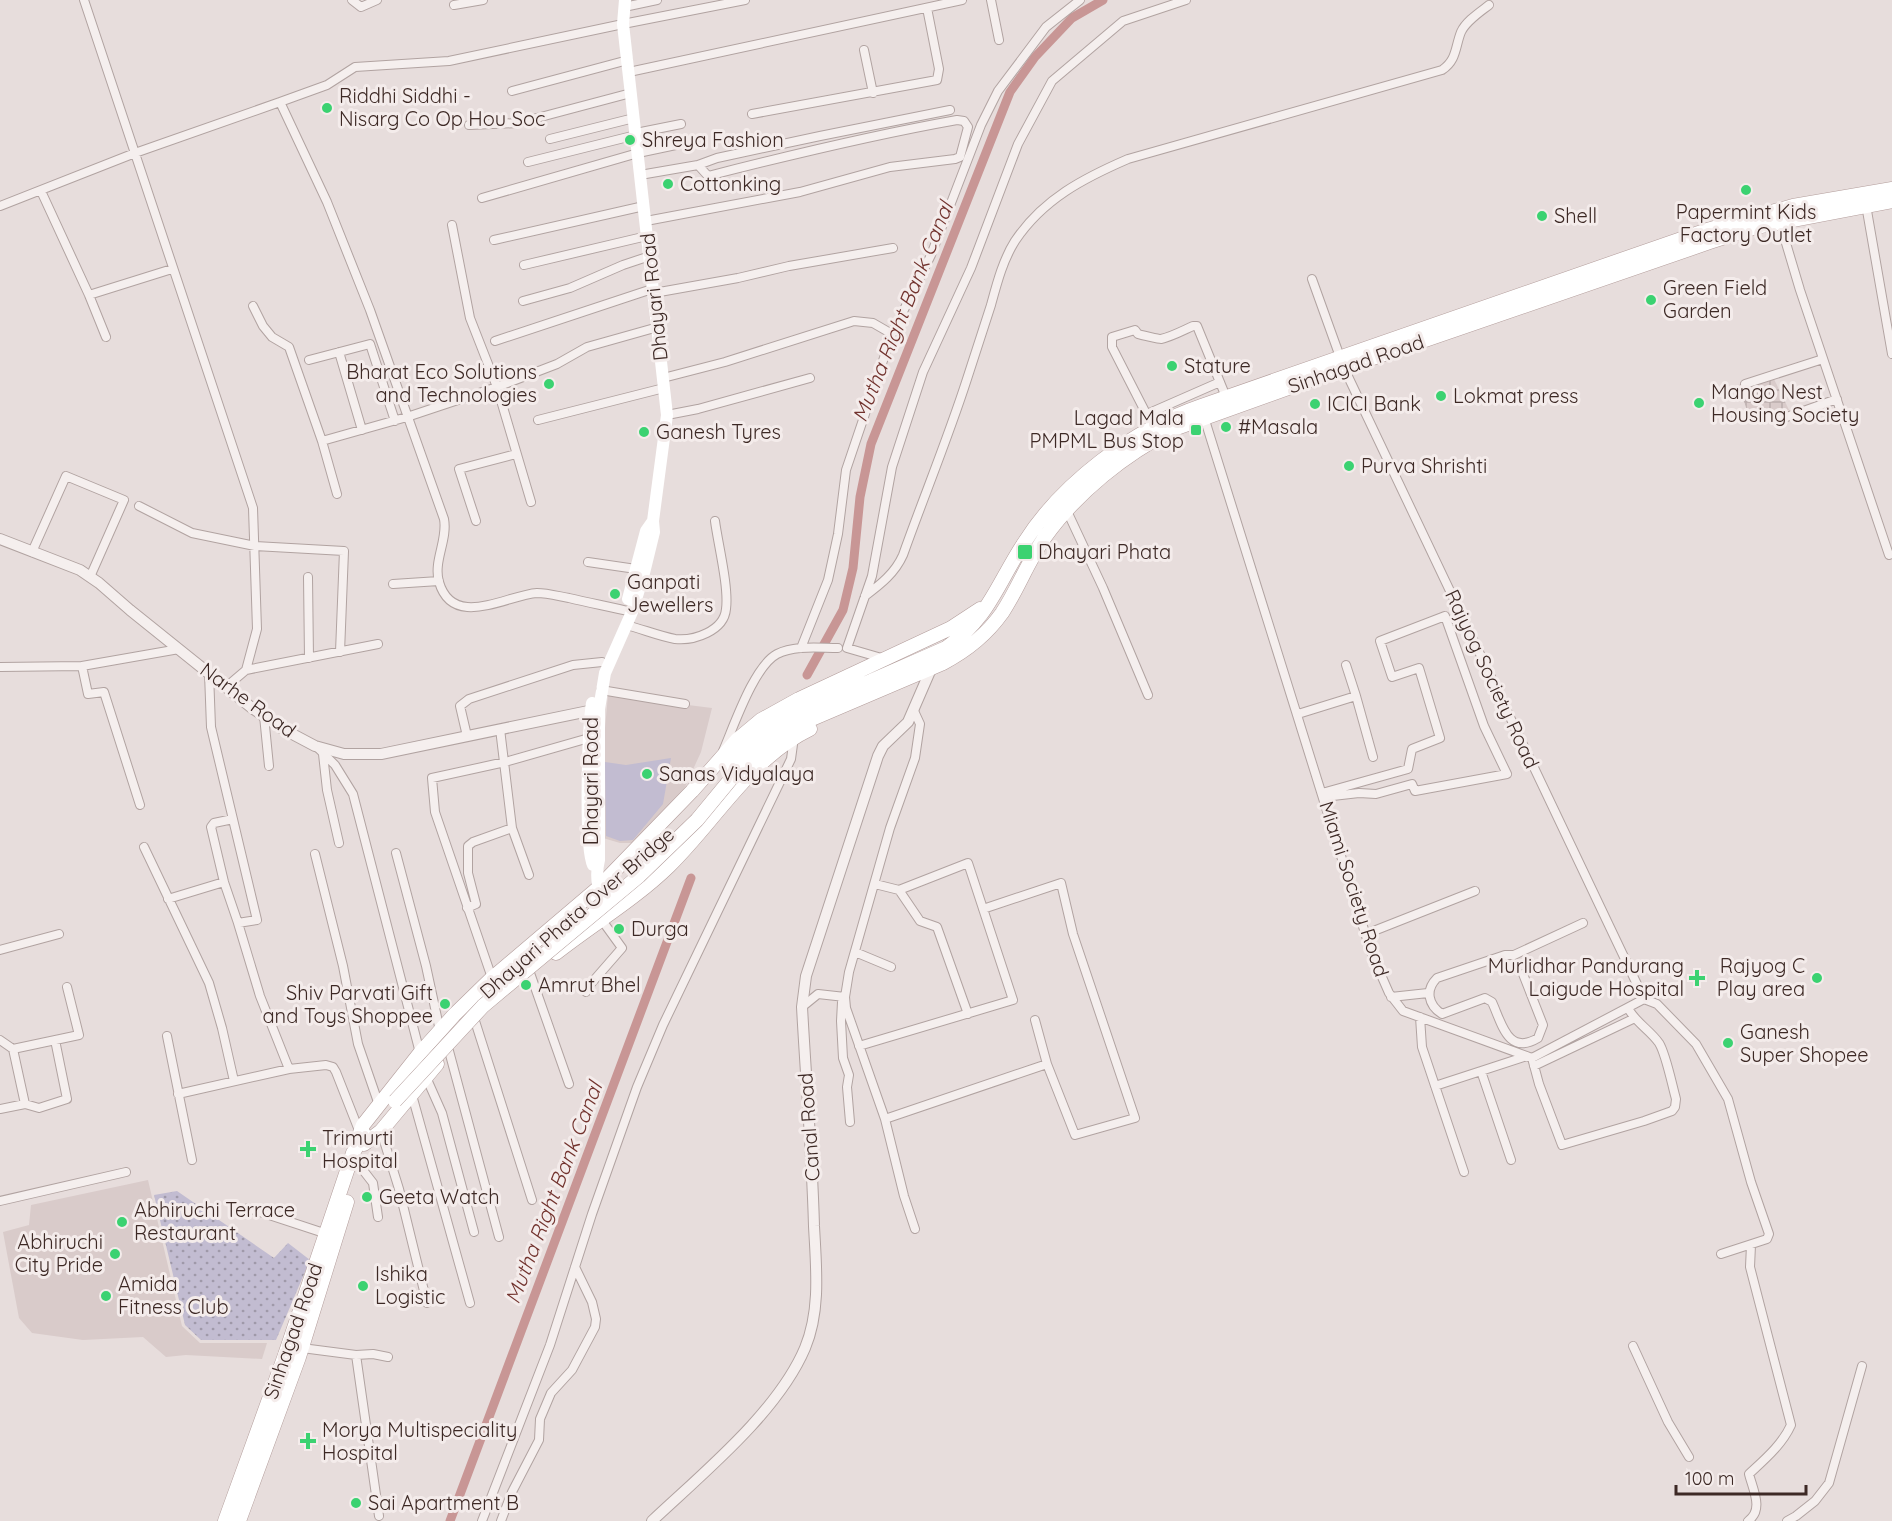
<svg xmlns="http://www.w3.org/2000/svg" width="1892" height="1521" font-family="Quicksand,sans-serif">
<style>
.built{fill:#d9cbca}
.industrial{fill:url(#industrial-grid)}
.grass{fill:url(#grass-dots)}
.pitch{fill:#c2bcd1}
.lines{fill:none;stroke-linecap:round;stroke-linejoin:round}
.canal{stroke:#c89695;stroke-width:9}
.minor-casing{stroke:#b1a3a1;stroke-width:10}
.tertiary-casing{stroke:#b1a3a1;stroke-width:12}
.primary-casing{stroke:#b39d9b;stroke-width:15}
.minor{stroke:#f5efee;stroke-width:8}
.tertiary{stroke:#f5efee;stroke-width:10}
.secondary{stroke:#fff;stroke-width:12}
.primary{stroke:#fff;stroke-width:14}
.primary-bridge-casing{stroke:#b39d9b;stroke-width:15;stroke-linecap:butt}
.primary-bridge{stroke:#fff;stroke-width:14}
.poi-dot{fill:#3bd271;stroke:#f4eceb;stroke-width:2}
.labels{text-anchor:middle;stroke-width:6;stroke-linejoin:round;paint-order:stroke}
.poi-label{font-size:20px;fill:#3d2925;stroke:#f4eceb;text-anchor:start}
.street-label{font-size:20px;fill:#3d2925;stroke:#f4eceb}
.water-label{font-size:21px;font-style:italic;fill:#72332e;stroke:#f4eceb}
</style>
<defs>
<pattern id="industrial-grid" width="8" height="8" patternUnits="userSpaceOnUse" patternTransform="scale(1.5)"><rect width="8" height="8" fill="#d9cbca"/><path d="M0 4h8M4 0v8" fill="none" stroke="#bbaead"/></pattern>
<pattern id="grass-dots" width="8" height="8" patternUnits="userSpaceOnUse" patternTransform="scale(1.5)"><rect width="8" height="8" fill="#c2bcd1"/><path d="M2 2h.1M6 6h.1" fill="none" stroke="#9f99a9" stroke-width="1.8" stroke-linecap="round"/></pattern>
</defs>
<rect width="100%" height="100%" fill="#e7dddc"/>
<!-- built -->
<path class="built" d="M608,695L712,708L701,752L685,787L634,843H620L603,838L602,761Z
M148,1180L182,1326L200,1343H267L262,1359L186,1355L166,1357L143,1337L83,1340L32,1333L19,1318L3,1232L29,1225L31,1205Z"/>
<!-- industrial -->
<path class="industrial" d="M1772,375L1789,410L1752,424L1738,385Z"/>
<!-- grass -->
<path class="grass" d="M177,1191L274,1258L288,1243L310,1260L276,1340H201L185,1325L154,1195Z"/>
<!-- pitch -->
<path class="pitch" d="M671,758L663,804L633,840L620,841L606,836L605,762L626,765Z"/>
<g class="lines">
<!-- canal -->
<path class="canal" d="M807,675L843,610L853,568L860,497L871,444L1010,92L1035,57L1072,18L1103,0
M450,1521L691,878"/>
<defs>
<path id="minor" d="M84,0L253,508L257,629L246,670L226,687
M352,0L361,7L377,0
M991,0L999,40
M454,5L483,0
M624,7L657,0
M864,50L873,93
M629,72L962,0
M512,91L628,60
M752,114L937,80L939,69L927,8
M469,125L518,123L631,93
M636,133L681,124
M550,139L634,118
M528,162L636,135
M698,165L717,158L820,136L950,110
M640,175L698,165L708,176C790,155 873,135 957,120L964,121L968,127L960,157L955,159L890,167L800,192L646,221
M41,191L89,295L106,337
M482,198L638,153L690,142
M1866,205L1892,354
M0,206L135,153L280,102
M1780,223L1800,290L1889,555
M452,225L470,318L497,387L531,502
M494,240L644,206
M524,265L647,236
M1312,279L1344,368L1644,999
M89,295L172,269
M523,301L570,288L623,265L650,256
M253,306L263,326L272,337L289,347L322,441L407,417L497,387L557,364L587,347L658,327
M892,334L931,255L981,125L998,91L1046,27L1080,0
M495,341L649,290L654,293L738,278L789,266L893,248
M339,352L362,430
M309,360L370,344L395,421
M663,378L725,362L854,321L873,323L892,334L846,470L838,534L828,580L801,648
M1745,384L1823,359
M1147,414L1220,382
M667,415L698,409L810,378
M1204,417L1371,952L1389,993L1403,1011L1532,1058L1644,999L1657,1004L1696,1044L1728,1099L1751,1182L1769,1234L1767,1239L1721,1254
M1781,419L1837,399
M538,420L664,388
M1153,427L1112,347V337L1135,330L1138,334C1141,335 1159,339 1161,339C1171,337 1184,330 1193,326H1197L1226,397
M322,441L337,494
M139,506L192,533L255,546L344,551L340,652
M1067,511L1103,588L1148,695
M476,521L459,469L516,454
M32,552L66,476L124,500L90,577
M588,562L636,569
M308,577L309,658
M393,584L439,581
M865,596C881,584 895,573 903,555C924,496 948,438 967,379C975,354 983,329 991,305C997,283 1003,260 1015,241C1043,199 1084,178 1128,159L1442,70C1457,60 1455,47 1461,32C1466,21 1480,12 1489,5
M632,612C611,607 590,603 569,598C558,596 547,593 537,593C507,595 453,630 439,582C433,561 448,540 444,519L370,310L327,202L280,102L327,85L355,67L449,61L623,24L745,0
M626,625C642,629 659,636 675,639C694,641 724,631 726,609C729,587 718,544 715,521
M885,659L847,648L872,576L892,467L923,372L971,268L1018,144L1052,81L1123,21L1186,0
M1346,665L1356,696
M82,666L88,694L104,692L140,805
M0,667L82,666L179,649
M246,670L378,644
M209,673L211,727L257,920L238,923L260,996L289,1069
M601,690L685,704
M914,711L920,724L915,758L890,828L849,972L845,997L846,1008L885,1119L904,1196L915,1229
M1298,714L1356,696L1373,757
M264,716L269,766
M500,729L512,828L529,875
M467,736L460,706L469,699L573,665L602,662
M316,746L335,765L353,794L420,1053
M723,751C734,726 754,666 777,654C795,645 818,648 838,648
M323,754L327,790L339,843
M1322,793L1408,769L1412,749L1440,738L1419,668L1392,677L1380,641L1445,616L1484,726L1507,774L1415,791L1412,784L1376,794L1359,793L1324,797
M233,819L214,823L211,827L224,882L238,923
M144,847L209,983L222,1028L234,1081
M396,853L426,966L440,1031
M315,854L343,966L358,1044L379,1105
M899,890L920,921L937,927L968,1014
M168,899L224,882
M467,908L476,904L468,873V846L473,842L512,828
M1366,934L1475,891
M0,950L59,934
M855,952L891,967
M530,973L569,1084
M1523,974L1543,1025L1538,1038C1508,1056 1502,1024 1492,1002L1485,998L1442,1014C1428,1005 1425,990 1437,978L1505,955H1514L1583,923
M493,981L435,812L432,778L505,762L589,738
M586,992L588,987L622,948L601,919
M1391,997L1428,993
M802,1007L818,994L845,997L842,1002L841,1021L843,1058L849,1075L847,1087L850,1122
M1420,1017L1422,1047L1464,1172
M1035,1020L1047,1064
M475,1021L532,1200
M167,1036L192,1160
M0,1040L13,1049L79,1035L67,987
M859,1046L1013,1000L968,863L899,890L875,884
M13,1049L25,1104
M449,1051L499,1237
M1532,1058L1539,1084L1562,1145L1644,1121L1672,1111L1675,1107L1676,1099C1672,1085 1666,1054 1659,1043C1650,1030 1635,1022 1628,1008
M1534,1066L1633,1019
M1481,1071L1511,1160
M426,1077L442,1113L474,1232
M1435,1086L1527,1056
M178,1094L289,1069L326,1065L333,1067L336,1072L360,1133
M412,1095L470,1303
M0,1109L25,1104L39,1108L67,1099L55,1040
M885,1119L1047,1064L1075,1135L1135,1118L1073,934L1061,883L983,909
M381,1131L399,1189L427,1303
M359,1165L373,1183L378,1217
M0,1201L126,1172
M248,1208L327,1234
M1633,1346L1668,1422L1689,1457
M302,1348L356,1355L373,1354L388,1357
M356,1355L379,1516
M482,1521L550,1345L592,1214L637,1087L663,1025L791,759L794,737
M501,1521L512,1492L539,1440L540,1419L551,1393L572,1370L595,1327L596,1319L592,1302L575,1267
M1748,1521C1764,1510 1753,1490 1749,1474C1764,1460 1782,1445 1791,1425L1750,1267L1751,1245
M1787,1521L1796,1516L1815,1501L1829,1483L1862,1366"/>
<path id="tertiary" d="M0,539L80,570L99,583L130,610L252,708L281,728L315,746L344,754H381L598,709
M652,1521C703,1473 778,1412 805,1348C821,1310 816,1266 814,1226C812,1153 806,1080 802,1007L806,976L878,756L883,746L908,722L931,669"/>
<path id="primary" d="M728,768C758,720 821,701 871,681C896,670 921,659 946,648C989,618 997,584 1024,543C1062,483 1134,429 1201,406L1707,230L1793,206L1892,189
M735,774L749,756L781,732L943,663C966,651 987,634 1002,613C1018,589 1028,561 1045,537C1077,492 1125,454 1174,429L1344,368L1710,242L1756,227L1892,201
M556,953C593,924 635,899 669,866C716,820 750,758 810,729
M359,1141L360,1133L363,1125L420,1053L454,1015L491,979L597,889L692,791L737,740L761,720L799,699L951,628L980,609
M364,1144L381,1131L437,1064
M225,1521L285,1355L353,1153L364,1134
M239,1521L299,1357L347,1202"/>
</defs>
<!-- minor casing -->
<use href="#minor" class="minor-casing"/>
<!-- tertiary casing -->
<use href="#tertiary" class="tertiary-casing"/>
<!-- primary casing -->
<use href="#primary" class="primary-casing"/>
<!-- minor -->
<use href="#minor" class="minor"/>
<!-- tertiary -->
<use href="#tertiary" class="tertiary"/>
<!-- secondary -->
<path class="secondary" d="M628,599L646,531L653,521
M592,703C588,728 584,845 593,865
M607,914C600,895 594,880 599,860V709L605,673L632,612L643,577L654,532L653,521L667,415L623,24L625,0"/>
<!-- primary -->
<use href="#primary" class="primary"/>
<defs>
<path id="primary-bridge" d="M395,1101L483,1006L639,876L697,820L735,774"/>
</defs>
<!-- primary-bridge casing -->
<use href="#primary-bridge" class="primary-bridge-casing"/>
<!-- primary-bridge -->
<use href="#primary-bridge" class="primary-bridge"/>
</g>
<!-- markers -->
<g class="poi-dot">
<circle cx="327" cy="108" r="6"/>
<circle cx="630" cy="140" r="6"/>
<circle cx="668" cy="184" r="6"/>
<circle cx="1746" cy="190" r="6"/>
<circle cx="1542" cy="216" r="6"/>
<circle cx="1651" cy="300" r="6"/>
<circle cx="1172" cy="366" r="6"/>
<circle cx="549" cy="384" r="6"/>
<circle cx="1441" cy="396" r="6"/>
<circle cx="1699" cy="403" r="6"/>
<circle cx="1315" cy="404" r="6"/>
<circle cx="1226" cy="427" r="6"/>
<rect x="1190" y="424" width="12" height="12" rx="3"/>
<circle cx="644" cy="432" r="6"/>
<circle cx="1349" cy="466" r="6"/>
<rect x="1017" y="544" width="16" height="16" rx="3"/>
<circle cx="615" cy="594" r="6"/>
<circle cx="647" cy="774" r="6"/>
<circle cx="619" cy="929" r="6"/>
<path d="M1694 969h6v6h6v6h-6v6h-6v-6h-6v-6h6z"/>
<circle cx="1817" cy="978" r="6"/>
<circle cx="526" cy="985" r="6"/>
<circle cx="445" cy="1004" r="6"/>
<circle cx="1728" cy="1043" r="6"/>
<path d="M305 1140h6v6h6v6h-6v6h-6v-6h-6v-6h6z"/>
<circle cx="367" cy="1197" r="6"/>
<circle cx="122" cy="1222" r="6"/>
<circle cx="115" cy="1254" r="6"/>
<circle cx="363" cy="1286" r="6"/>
<circle cx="106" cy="1296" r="6"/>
<path d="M305 1432h6v6h6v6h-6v6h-6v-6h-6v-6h6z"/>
<circle cx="356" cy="1503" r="6"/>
</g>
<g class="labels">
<!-- poi labels -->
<g class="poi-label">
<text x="339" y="103">Riddhi Siddhi -<tspan x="339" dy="23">Nisarg Co Op Hou Soc</tspan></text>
<text x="642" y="147">Shreya Fashion</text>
<text x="680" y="191">Cottonking</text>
<text x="1746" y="219" text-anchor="middle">Papermint Kids<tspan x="1746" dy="23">Factory Outlet</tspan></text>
<text x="1554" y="223">Shell</text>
<text x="1663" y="295">Green Field<tspan x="1663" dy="23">Garden</tspan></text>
<text x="1184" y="373">Stature</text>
<text x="537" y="379" text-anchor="end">Bharat Eco Solutions<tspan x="537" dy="23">and Technologies</tspan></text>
<text x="1711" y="399">Mango Nest<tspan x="1711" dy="23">Housing Society</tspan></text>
<text x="1453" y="403">Lokmat press</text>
<text x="1327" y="411">ICICI Bank</text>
<text x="1184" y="425" text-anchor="end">Lagad Mala<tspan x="1184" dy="23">PMPML Bus Stop</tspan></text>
<text x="1238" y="434">#Masala</text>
<text x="656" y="439">Ganesh Tyres</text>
<text x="1361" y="473">Purva Shrishti</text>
<text x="1038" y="559">Dhayari Phata</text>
<text x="627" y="589">Ganpati<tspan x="627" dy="23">Jewellers</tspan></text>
<text x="659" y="781">Sanas Vidyalaya</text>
<text x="631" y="936">Durga</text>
<text x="1684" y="973" text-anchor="end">Murlidhar Pandurang<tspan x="1684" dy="23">Laigude Hospital</tspan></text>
<text x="1805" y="973" text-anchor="end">Rajyog C<tspan x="1805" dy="23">Play area</tspan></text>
<text x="538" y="992">Amrut Bhel</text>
<text x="433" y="1000" text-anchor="end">Shiv Parvati Gift<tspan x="433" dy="23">and Toys Shoppee</tspan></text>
<text x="1740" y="1039">Ganesh<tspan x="1740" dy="23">Super Shopee</tspan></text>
<text x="322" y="1145">Trimurti<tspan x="322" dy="23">Hospital</tspan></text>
<text x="379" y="1204">Geeta Watch</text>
<text x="134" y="1217">Abhiruchi Terrace<tspan x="134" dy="23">Restaurant</tspan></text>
<text x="103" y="1249" text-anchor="end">Abhiruchi<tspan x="103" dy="23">City Pride</tspan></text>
<text x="375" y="1281">Ishika<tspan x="375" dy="23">Logistic</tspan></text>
<text x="118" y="1291">Amida<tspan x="118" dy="23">Fitness Club</tspan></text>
<text x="322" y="1437">Morya Multispeciality<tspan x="322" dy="23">Hospital</tspan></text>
<text x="368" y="1510">Sai Apartment B</text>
</g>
<!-- street labels -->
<g class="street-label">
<text transform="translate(654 297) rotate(-96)" y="7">Dhayari Road</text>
<text transform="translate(1356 364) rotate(-19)" y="7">Sinhagad Road</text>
<text transform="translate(1492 679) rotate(65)" y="7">Rajyog Society Road</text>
<text transform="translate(248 700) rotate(36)" y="7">Narhe Road</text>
<text transform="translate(591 781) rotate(-90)" y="7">Dhayari Road</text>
<text transform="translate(1354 889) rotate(72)" y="7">Miami Society Road</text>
<text transform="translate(577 913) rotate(-41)" y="7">Dhayari Phata Over Bridge</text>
<text transform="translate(809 1127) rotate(-94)" y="7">Canal Road</text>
<text transform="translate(293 1331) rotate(-71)" y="7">Sinhagad Road</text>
</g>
<!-- water labels -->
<g class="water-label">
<text transform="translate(903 312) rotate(-68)" y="7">Mutha Right Bank Canal</text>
<text transform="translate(554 1193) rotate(-69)" y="7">Mutha Right Bank Canal</text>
</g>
</g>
<!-- scale -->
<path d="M1676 1485v9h130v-9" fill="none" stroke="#3d2925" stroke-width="3"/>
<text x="1685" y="1485" font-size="18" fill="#3d2925" stroke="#f4eceb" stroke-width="4.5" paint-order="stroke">100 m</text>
</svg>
